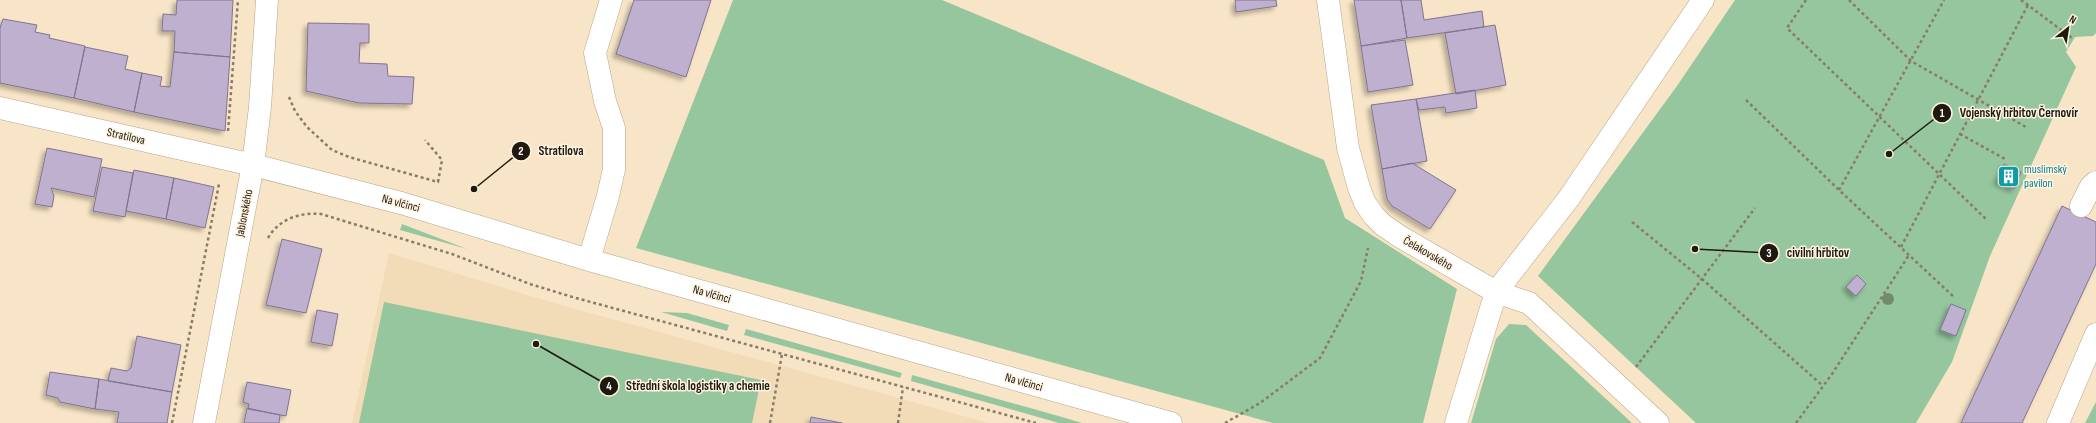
<svg xmlns="http://www.w3.org/2000/svg" width="2096" height="423" font-family="'Sofia Sans Condensed',sans-serif">
<style>
.built{fill:#f2dcb7}
.green{fill:#95c69d}
.building{fill:#beb0ce;stroke:#817490;filter:url(#shadow)}
.lines{fill:none;stroke-linecap:round;stroke-linejoin:round}
.minor-casing{stroke:#b7a589;stroke-width:23}
.path{stroke:#887b67;stroke-width:2.5;stroke-dasharray:3 3;stroke-linecap:butt}
.minor{stroke:#fff;stroke-width:22}
.tree{fill:#738c68}
.labels{text-anchor:middle;stroke-width:3;stroke-linejoin:round;paint-order:stroke}
.street-label{font-size:12px;fill:#1f190e;stroke:#fff3e1}
.culture-label{font-size:12px;fill:#0d838f;stroke:#fff3e1;text-anchor:start}
.leader{fill:none;stroke:#1f190e;stroke-width:1.5}
.callout-dot{fill:#1f190e;stroke:#fff3e1;stroke-width:1.5}
.mark-label{font-size:12px;text-anchor:middle;font-weight:bold;fill:#fff}
.callout-label{font-size:13px;text-anchor:middle;font-weight:bold;fill:#1f190e;stroke:#fff3e1;stroke-width:3;stroke-linejoin:round;paint-order:stroke}
</style>
<defs>
<filter id="shadow"><feDropShadow dx="-3.5" dy="3.5" stdDeviation="2" flood-color="#0004"/></filter>
</defs>
<rect width="100%" height="100%" fill="#f8e5c7"/>
<!-- built -->
<path class="built" d="M389,253L558,304L989,423H352Z"/>
<!-- green -->
<path class="green" d="M733,0H942L1324,160L1345,218L1457,289L1423,423H1273L636,248Z
M1735,0H2096V33L2093,36L2075,37L2066,52L2076,67L1990,256L1952,362L1916,423H1696L1538,276L1677,86Z
M402,224L467,249L400,230Z
M384,302L761,380L752,423H359Z
M661,312L687,313L729,325L727,331Z
M1509,324L1526,325L1632,423H1471L1496,339Z
M746,329L902,373L900,378L744,335Z
M912,375L1062,417L1082,423H1059L911,381Z
M2096,402V423H2085Z"/>
<!-- building -->
<path class="building" d="M177,0H233L230,57L174,52L175,31H162L163,14L176,15Z
M634,0H711L686,77L616,54Z
M1235,0H1276L1277,6L1236,12Z
M1354,0H1401L1407,38L1361,46Z
M1401,0H1421L1424,20L1482,11L1484,27L1407,38Z
M3,19L37,25L35,32L50,35L49,38L85,46L74,98L0,83V28Z
M308,23L369,24V43H360L359,63L387,64L388,76L414,77L412,104L359,103L306,91Z
M1495,25L1506,85L1456,94L1445,33Z
M1405,40L1413,85L1368,92L1361,46Z
M85,47L128,56L125,69L142,73L134,112L74,98Z
M174,52L230,57L225,131L134,112L142,73L162,77L160,86L170,87Z
M1475,90L1477,108L1446,113L1445,107L1419,110L1416,99Z
M1416,99L1427,161L1382,169L1371,105Z
M47,148L102,159L94,197L51,188L54,196L52,207L35,204Z
M1412,163L1456,190L1430,229L1392,206L1387,199L1382,169Z
M2004,164L2021,172L2014,189L1997,181Z
M102,167L133,173L125,217L93,211Z
M134,170L174,178L166,219L126,211Z
M174,178L214,187L205,228L166,219Z
M2062,206L2096,222V264L2022,423H1961Z
M282,239L322,249L306,313L266,305Z
M1857,275L1866,284L1856,296L1846,287Z
M1951,304L1966,310L1956,336L1940,330Z
M317,310L338,314L332,346L311,342Z
M137,336L181,345L172,392L108,381L111,368L127,371L131,368Z
M50,372L99,379L95,409L60,402L58,398L46,395Z
M99,379L172,392L167,423H117L119,412L95,409Z
M247,382L291,390L286,416L248,409L249,404L243,402Z
M247,408L280,415L279,423H244Z
M811,417L842,423H810Z"/>
<g class="lines">
<defs>
<path id="minor" d="M1328,0L1348,148L1359,188L1365,203L1374,216L1383,225L1399,236L1496,292L1529,303L1658,423
M0,108L253,165L401,203L589,260L1171,423
M2081,206L2091,186L2096,182
M589,260L608,196L614,169V128L605,101L595,53L611,0
M204,423L253,165L260,107L267,0
M1456,423L1496,292L1569,198L1703,0
M2058,423L2096,334"/>
</defs>
<!-- minor casing -->
<use href="#minor" class="minor-casing"/>
<!-- path -->
<path class="path" d="M1806,0L1787,28L1986,219
M1849,0L1911,61L2026,127
M2021,0L2072,38
M289,97L295,111L307,127L332,150L349,157L438,182L442,160L425,140
M1746,100L1839,190L1954,297
M228,131L238,0
M1960,134L2005,159
M1839,190L1944,0
M1632,222L1702,279L1822,385
M268,238C279,219 300,212 321,214L452,254L530,284L576,298L1036,423
M1901,247L2028,5
M1636,367L1755,208
M172,423L219,184
M770,423L782,354
M898,423L903,387
M1225,423L1260,403L1320,358L1361,281L1368,248
M1796,423L1832,374L1909,255"/>
<!-- minor -->
<use href="#minor" class="minor"/>
</g>
<!-- trees -->
<circle class="tree" cx="1888" cy="299" r="6"/>
<!-- icons -->
<defs>
<symbol id="building-square" viewBox="-11 -11 22 22"><rect x="-9" y="-9" width="18" height="18" rx="4" fill="#0f9aa8" stroke="#fff3e1"/><path d="M-4-6H4V6H1V3H-1V6H-4ZM-2.5-4.3h1.7v1.8h-1.7ZM.8-4.3h1.7v1.8H.8ZM-2.5-1h1.7V.8h-1.7ZM.8-1h1.7V.8H.8Z" fill="#fff"/></symbol>
</defs>
<g fill-rule="evenodd">
<use href="#building-square" x="1996" y="164" width="25" height="25"/>
</g>
<g class="labels">
<!-- street labels -->
<g class="street-label">
<text transform="translate(126 136) rotate(13)" y="4">Stratilova</text>
<text transform="translate(401 203) rotate(15)" y="4">Na vlčinci</text>
<text transform="translate(244 213) rotate(-79)" y="4">Jablonského</text>
<text transform="translate(1428 253) rotate(30)" y="4">Čelakovského</text>
<text transform="translate(712 294) rotate(16)" y="4">Na vlčinci</text>
<text transform="translate(1024 382) rotate(16)" y="4">Na vlčinci</text>
</g>
<!-- culture labels -->
<g class="culture-label">
<text x="2024" y="173">muslimský<tspan x="2024" dy="14">pavilon</tspan></text>
</g>
</g>
<!-- callouts -->
<path class="leader" d="M1889 154L1942 113M474 189L521 151M1695 249L1769 253M536 344L609 386"/>
<g class="callout-dot">
<circle cx="1889" cy="154" r="4"/>
<circle cx="474" cy="189" r="4"/>
<circle cx="1695" cy="249" r="4"/>
<circle cx="536" cy="344" r="4"/>
<circle cx="1942" cy="113" r="10"/>
<circle cx="521" cy="151" r="10"/>
<circle cx="1769" cy="253" r="10"/>
<circle cx="609" cy="386" r="10"/>
</g>
<g class="mark-label">
<text x="1942" y="117">1</text>
<text x="521" y="155">2</text>
<text x="1769" y="257">3</text>
<text x="609" y="390">4</text>
</g>
<g class="callout-label">
<text x="2019" y="117">Vojenský hřbitov Černovír</text>
<text x="561" y="155">Stratilova</text>
<text x="1818" y="257">civilní hřbitov</text>
<text x="698" y="390">Střední škola logistiky a chemie</text>
</g>
<!-- north arrow -->
<g transform="translate(2068 28) rotate(30)" stroke="#fff3e1" stroke-width="3" paint-order="stroke">
<path d="M0-3L7 15L0 10L-7 15Z" fill="#1f190e"/>
<text y="-6" font-size="11" font-weight="bold" text-anchor="middle" fill="#1f190e">N</text>
</g>
</svg>
